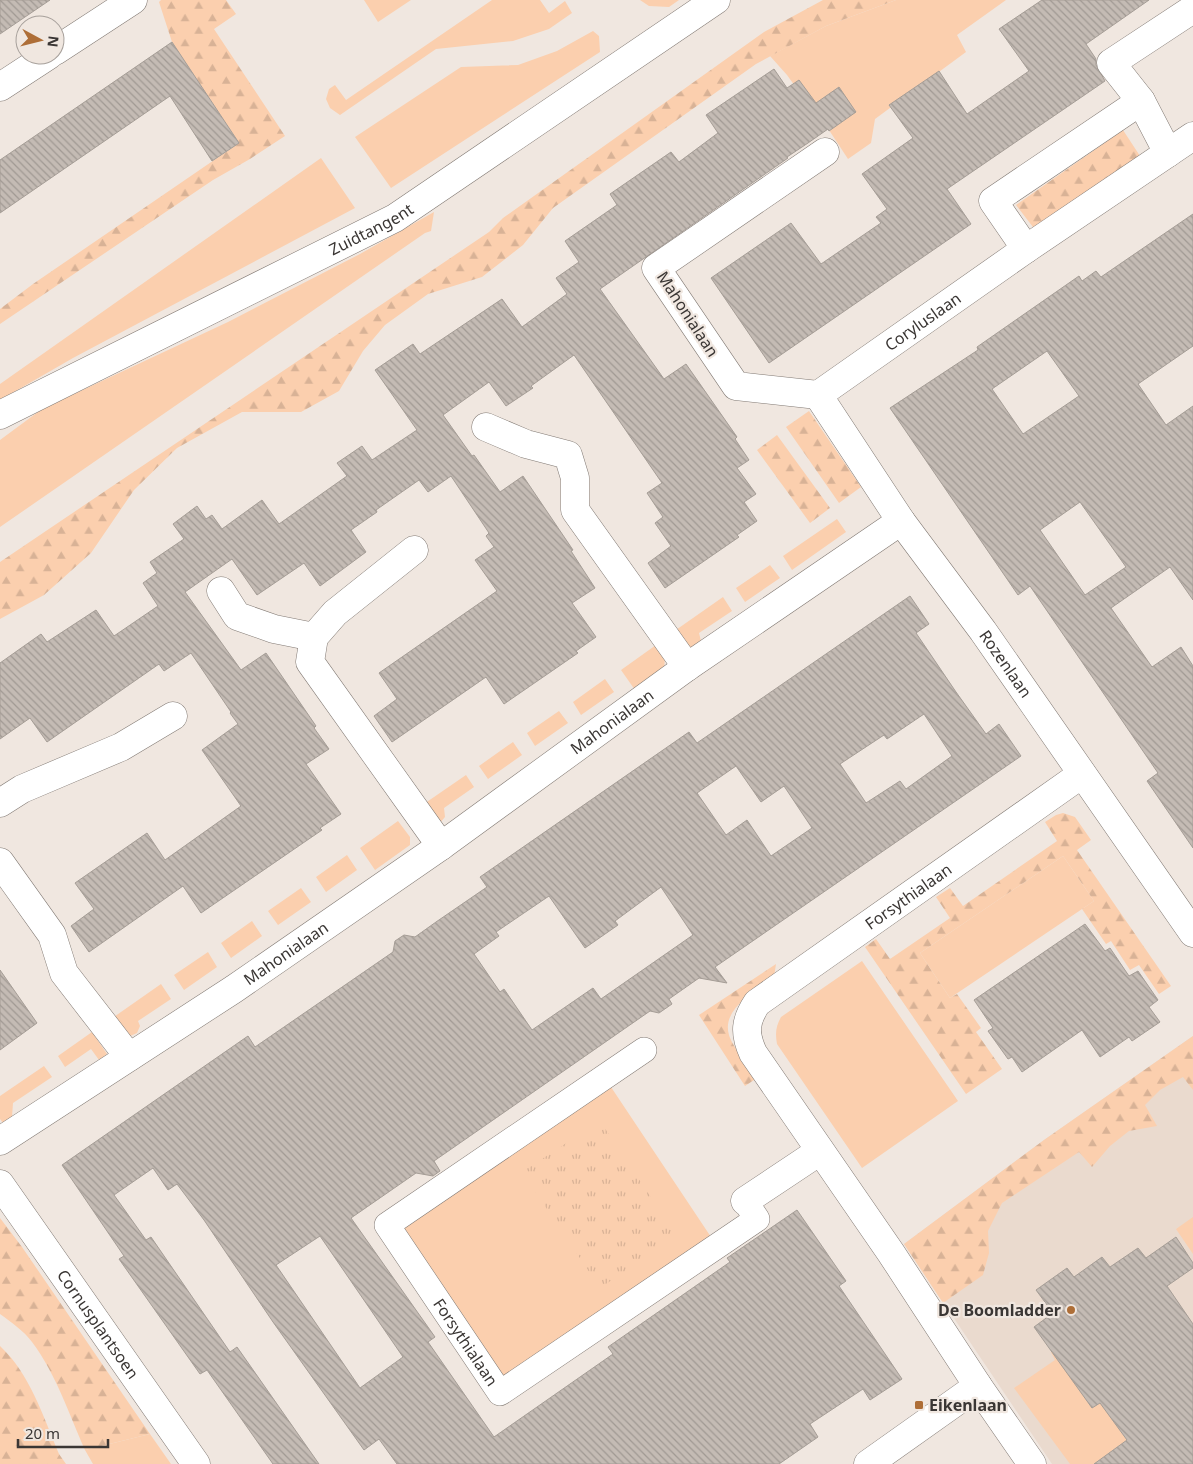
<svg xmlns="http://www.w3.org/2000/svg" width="1193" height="1464" font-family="'Noto Sans',sans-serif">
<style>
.built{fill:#eadace}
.grass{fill:#fbcfae}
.forest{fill:url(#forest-firs)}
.park{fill:url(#park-tufts)}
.building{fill:url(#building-back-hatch);stroke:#a59d96;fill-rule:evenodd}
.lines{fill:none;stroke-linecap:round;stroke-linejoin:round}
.pedestrian-casing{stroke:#827a74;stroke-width:26}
.minor-casing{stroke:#827a74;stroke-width:29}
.secondary-casing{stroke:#827a74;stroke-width:29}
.pedestrian{stroke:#fff;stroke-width:25}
.minor{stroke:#fff;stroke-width:28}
.secondary{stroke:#fff;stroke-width:28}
.poi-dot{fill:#ae6e37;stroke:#f0e7e0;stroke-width:2}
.labels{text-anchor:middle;stroke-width:4.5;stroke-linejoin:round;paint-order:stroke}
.street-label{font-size:16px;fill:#3a3634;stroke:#f0e7e0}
.poi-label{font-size:16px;font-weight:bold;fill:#3a3634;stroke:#f0e7e0;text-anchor:end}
</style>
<defs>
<pattern id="forest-firs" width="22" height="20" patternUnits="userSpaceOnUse" patternTransform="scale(1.25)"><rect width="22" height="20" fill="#fbcfae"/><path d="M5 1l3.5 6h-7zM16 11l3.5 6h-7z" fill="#d8b296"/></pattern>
<pattern id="park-tufts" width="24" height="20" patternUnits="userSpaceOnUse" patternTransform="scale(1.25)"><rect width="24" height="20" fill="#fbcfae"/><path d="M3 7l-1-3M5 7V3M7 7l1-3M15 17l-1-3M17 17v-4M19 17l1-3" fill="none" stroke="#d8b296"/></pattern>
<pattern id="building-back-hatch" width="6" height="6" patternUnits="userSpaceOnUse" patternTransform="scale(1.25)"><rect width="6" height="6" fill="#c4bbb4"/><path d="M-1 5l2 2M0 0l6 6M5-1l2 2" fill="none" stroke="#a09993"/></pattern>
</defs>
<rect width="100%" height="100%" fill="#f0e7e0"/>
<!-- built -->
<path class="built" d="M1193,1036V1464H1052L904,1244L1044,1140Z"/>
<!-- grass -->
<path class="grass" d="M364,0H411L378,22Z
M492,0H540L549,13L565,1L572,13L549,29L513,41L436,49L340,115L330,108L326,99L329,89L335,85L346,100Z
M640,0H679L669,7L649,6Z
M896,0H1006L957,35L966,52L875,119L871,143L848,159L827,127L820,121L787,75L770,56L826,26Z
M593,31L599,36L600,52L391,188L355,137L461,67L518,65L557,51Z
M321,158L355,208L73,358L0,400V384Z
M434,212L431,231L425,233L0,527V440L42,409L228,322L360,254Z
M837,519L846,532L792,570L783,556Z
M770,565L780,578L745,602L736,588Z
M723,597L732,611L699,633L701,641L689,650L673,632Z
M656,645L665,658L664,670L635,690L621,670Z
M605,679L614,692L581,715L573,702Z
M559,711L568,723L535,746L527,733Z
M513,742L522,755L488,779L479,766Z
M466,775L474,787L444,808L445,817L438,825L418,808Z
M398,821L410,837V845L375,870L360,848Z
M347,855L357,870L326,892L316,877Z
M1063,856L1094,901L950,998L920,953Z
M301,888L311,902L278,925L268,911Z
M252,921L262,936L231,958L221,943Z
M208,952L217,967L184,990L174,975Z
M862,961L958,1101L862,1168L777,1044C775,1033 776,1026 781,1017Z
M161,984L171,999L138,1021L140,1026L137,1033L128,1037L111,1019Z
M92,1032L107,1054L99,1060L91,1049L65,1067L58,1056Z
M44,1066L52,1077L13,1103L12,1117L3,1123L0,1119V1096Z
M609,1084L715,1243L504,1385L398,1227Z
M1193,1217V1254L1176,1229Z
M1062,1344L1072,1379L1092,1408L1123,1388L1120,1431L1127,1440L1108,1454L1115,1464H1070L1014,1388L1055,1360L1051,1352Z
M150,1434L171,1464H93L85,1450Z"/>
<!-- forest -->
<path class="forest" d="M161,0H226L236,14L214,29L285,136L250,159L213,180L0,324V309L33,284L239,143L172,42L159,2Z
M823,0H896L826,26L756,64L553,208L523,245L482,277L428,294L385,325L363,351L339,391L301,412H242L177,448L134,490L91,553L44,595L0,619V562L489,232L503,218L764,32Z
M1123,130L1140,156L1036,231L1016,205Z
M809,411L861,487L839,503L786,427Z
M777,435L830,508L810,523L757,450Z
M1063,813L1075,817L1091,840L1077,850L1171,986L1159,994L1139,965L1130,970L1111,941L1106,944L1082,909L1094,901L1063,856L920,953L950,998L957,994L981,1028L976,1032L1002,1069L966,1094L865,947L876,939L890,959L950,918L936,897L950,888L963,906L1057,841L1045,822L1056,815Z
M776,964L774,977C757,991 721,1008 729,1035C732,1046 750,1068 757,1078L745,1086L699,1015Z
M1193,1036V1090L1183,1077L1160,1090L1145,1105L1157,1126L1129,1131L1110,1146L1092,1167L1079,1152L1002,1203L988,1231L989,1253L983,1275L943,1303L904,1244L1044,1140Z
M0,1218L22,1247L150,1434L85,1450C69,1414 56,1374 32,1342C24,1331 11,1322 0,1314Z
M0,1346C30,1374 43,1416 59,1454L66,1464H0Z"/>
<!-- park -->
<path class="park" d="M600,1121L677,1236L600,1288L522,1172Z"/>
<!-- building -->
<path class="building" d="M0,0H50L0,34Z
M1042,0H1149L1086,44L1096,59V65L1105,81L947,189L971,224L769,363L711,278L791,223L821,264L881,223L876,217L887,209L862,174L913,138L889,105L939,71L967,114L1029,71L999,29Z
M172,42L239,143L212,161L170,96L0,213V160Z
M774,69L787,88L799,80L816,103L839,87L856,112L829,131L828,129L808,143L787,157L788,158L600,289L664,379L686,364L737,437L735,439L749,460L737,468L756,494L744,502L757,521L737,535L739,537L665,588L648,563L671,546L655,523L663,517L647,493L662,483L574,355L531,386L533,388L506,406L489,382L443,415L472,456L474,455L500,492L523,476L573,550L571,551L595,588L572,603L596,637L576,651L578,653L504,704L486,677L392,742L374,716L397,699L379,673L497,591L475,560L494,547L486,536L489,533L451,476L428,492L419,480L376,510L377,512L351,530L366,552L320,586L304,563L257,595L232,559L185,592L241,670L266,653L316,726L314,728L329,749L306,764L341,814L320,828L322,830L201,913L183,886L89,952L71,926L94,909L75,883L147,833L165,860L241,806L202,750L238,724L230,713L231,712L191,653L164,671L159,664L47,742L30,718L0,739V663L41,634L47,642L96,610L114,636L158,606L143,583L157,573L150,562L184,539L173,524L197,506L206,519L212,515L222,529L262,500L279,524L347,476L337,463L362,446L372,460L417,430L375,370L413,344L420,354L502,299L522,327L567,294L556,278L579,262L565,241L617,205L610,194L671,152L679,162L718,133L706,115Z
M1193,214V346L1138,384L1166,425L1193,406V600L1170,567L1111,608L1152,667L1181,647L1193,666V848L1147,781L1158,773L1030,586L1018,595L890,408L978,350L977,347L1079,276L1082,281L1096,271L1101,277ZM1047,351L1079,396L1023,434L992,389ZM1080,502L1126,567L1085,595L1040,530Z
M910,596L929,624L916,633L956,692L986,734L999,724L1021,756L715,967L727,983L699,978L669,999L672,1004L659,1013L650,1011L434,1161L440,1171L433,1176L416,1173L351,1218L435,1337L428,1342L494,1437L613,1354L608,1347L730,1262L727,1258L797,1210L846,1281L839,1286L902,1379L870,1400L863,1389L810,1424L818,1437L779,1464H397L379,1439L364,1450L273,1322L204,1220L177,1184L168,1190L153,1168L114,1195L146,1240L151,1237L230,1352L237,1347L319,1464H273L207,1370L200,1374L119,1259L124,1256L62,1165L248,1036L255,1047L393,952L395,941L404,935L415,937L436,922L487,887L480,877L689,732L697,743ZM924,714L952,756L906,789L900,781L866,803L840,764L884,735L887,739ZM736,766L761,802L784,786L812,828L771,856L747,820L726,835L697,793ZM661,887L693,935L601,999L593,988L532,1030L504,989L500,992L474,954L499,936L496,932L549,896L585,948L618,925L615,921ZM320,1236L403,1357L360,1388L276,1265Z
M1085,924L1105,951L1110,948L1129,976L1138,971L1158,1000L1149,1007L1160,1022L1132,1041L1129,1037L1100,1057L1082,1030L1022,1072L1012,1057L1008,1059L988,1031L993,1028L974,1000Z
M0,970L37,1023L0,1050Z
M1176,1237L1193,1263V1268L1167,1286L1193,1324V1464H1094L1127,1440L1100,1403L1092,1408L1034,1327L1053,1313L1036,1290L1067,1268L1074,1277L1102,1257L1110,1267L1138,1248L1146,1258Z"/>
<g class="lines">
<defs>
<g id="pedestrian">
<path id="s1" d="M644,1050L387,1225L500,1393L757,1219L745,1201"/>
</g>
<g id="minor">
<path d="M55,51L133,0"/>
<path d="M0,87L49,55"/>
<path d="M1168,153L1141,101L1111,63L1193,9"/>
<path d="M1026,249L993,201L1141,101"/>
<path id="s2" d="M818,395L901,521L983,631L1193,933"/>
<path id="s3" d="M818,395L1026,249L1193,136"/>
<path d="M818,395L736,386L656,268L825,152"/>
<path d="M486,427L526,444L568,455L575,478V510L687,667"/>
<path d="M414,550L335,613L314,637L310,662L441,846"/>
<path d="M221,591L237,616L274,629L314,637"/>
<path d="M0,803L22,789L121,747L173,716"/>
<path d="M0,862L52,935L64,973L129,1057"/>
<path id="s4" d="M0,1141L234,989L441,846L687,667L901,521"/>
<path id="s5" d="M0,1184L196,1464"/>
<path d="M745,1201L820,1151"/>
<path d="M868,1464L978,1386"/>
<path id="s6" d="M1032,1464L978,1386L891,1253L753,1053C744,1033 745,1021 757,1003L1082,774"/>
</g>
<g id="secondary">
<path id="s7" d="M0,415L395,218L716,0"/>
</g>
</defs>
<!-- pedestrian casing -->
<use href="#pedestrian" class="pedestrian-casing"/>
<!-- minor casing -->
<use href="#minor" class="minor-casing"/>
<!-- secondary casing -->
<use href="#secondary" class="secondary-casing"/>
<!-- pedestrian -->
<use href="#pedestrian" class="pedestrian"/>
<!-- minor -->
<use href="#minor" class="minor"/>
<!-- secondary -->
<use href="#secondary" class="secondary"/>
</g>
<!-- markers -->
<g class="poi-dot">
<circle cx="1071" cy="1310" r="5"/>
<rect x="914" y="1400" width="10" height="10" rx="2.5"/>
</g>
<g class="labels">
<!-- street labels -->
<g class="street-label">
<text dy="6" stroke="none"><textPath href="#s7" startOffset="415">Zuidtangent</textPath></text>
<text transform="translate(688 314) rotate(57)" y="6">Mahonialaan</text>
<text dy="6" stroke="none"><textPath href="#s3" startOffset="128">Coryluslaan</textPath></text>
<text dy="6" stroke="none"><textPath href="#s2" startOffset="328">Rozenlaan</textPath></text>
<text dy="6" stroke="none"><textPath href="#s4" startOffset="742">Mahonialaan</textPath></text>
<text dy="6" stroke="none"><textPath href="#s6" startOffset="735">Forsythialaan</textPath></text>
<text dy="6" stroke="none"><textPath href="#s4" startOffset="342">Mahonialaan</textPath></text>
<text dy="6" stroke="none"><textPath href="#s5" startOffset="171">Cornusplantsoen</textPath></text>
<text dy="6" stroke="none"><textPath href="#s1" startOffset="452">Forsythialaan</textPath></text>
</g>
<!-- poi labels -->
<g class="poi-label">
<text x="1061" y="1316">De Boomladder</text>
<text x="929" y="1411" text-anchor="start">Eikenlaan</text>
</g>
</g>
<!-- north arrow -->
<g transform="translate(40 40) rotate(97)"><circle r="24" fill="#f0e7e0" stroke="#a7a09b"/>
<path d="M0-4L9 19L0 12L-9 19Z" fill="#ae6e37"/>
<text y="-8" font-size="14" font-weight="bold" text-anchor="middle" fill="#3a3634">N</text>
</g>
<!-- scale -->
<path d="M18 1439v8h90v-8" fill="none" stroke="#3a3634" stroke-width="2.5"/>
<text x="25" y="1439" font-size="15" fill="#3a3634" stroke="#f0e7e0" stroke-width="4" paint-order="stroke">20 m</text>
</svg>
